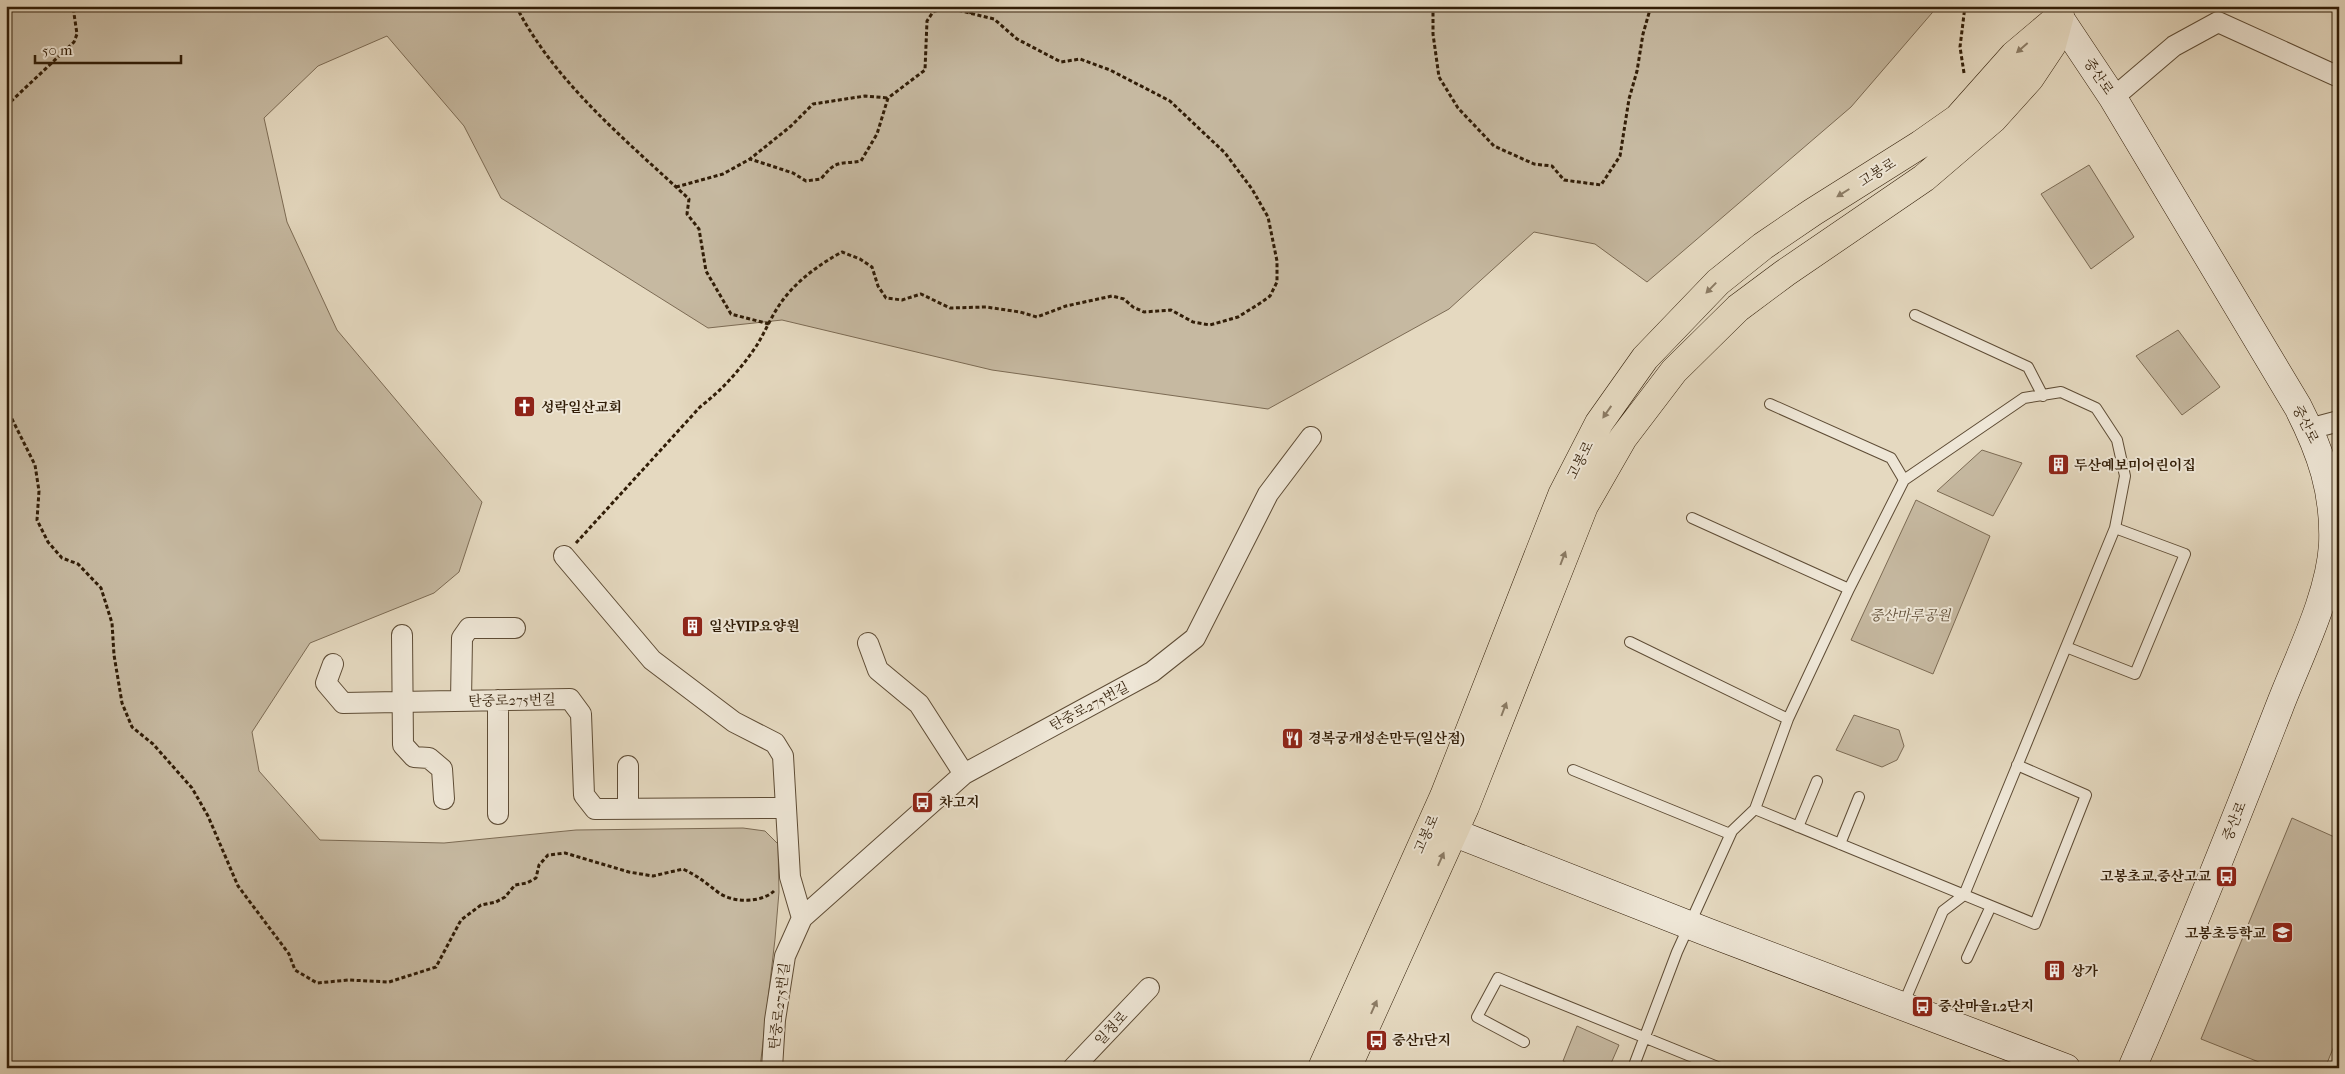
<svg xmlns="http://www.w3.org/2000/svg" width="2345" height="1074" font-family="'IM FELL French Canon','Noto Serif KR',serif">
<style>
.green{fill:#c6b9a1;stroke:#7c6b54}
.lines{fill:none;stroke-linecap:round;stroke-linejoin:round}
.lane-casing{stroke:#5e4c35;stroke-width:12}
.street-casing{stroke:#5e4c35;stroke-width:22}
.secondary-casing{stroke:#311d07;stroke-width:29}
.primary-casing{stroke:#311d07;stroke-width:29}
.path{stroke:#311d07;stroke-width:3;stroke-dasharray:4 2.5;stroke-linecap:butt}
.lane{stroke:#eee6d6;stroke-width:10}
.street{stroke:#eee6d6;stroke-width:20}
.secondary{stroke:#eee6d6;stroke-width:28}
.primary{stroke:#e5d9c0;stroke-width:28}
.oneway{fill:#8b7b64}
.labels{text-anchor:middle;stroke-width:4;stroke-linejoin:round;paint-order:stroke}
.street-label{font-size:14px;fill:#311d07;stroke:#eee6d6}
.poi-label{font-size:14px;font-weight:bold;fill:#311d07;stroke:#eee6d6;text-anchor:start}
.park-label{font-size:14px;font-style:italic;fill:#5e4c35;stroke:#eee6d6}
</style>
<rect width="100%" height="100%" fill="#e5d9c0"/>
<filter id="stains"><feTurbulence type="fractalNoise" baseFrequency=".004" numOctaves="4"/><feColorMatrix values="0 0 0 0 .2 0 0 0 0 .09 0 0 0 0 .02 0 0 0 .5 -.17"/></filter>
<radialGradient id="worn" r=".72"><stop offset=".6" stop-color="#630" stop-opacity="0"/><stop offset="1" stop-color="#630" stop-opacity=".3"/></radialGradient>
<!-- green -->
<path class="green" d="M6,6H1938L1851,107L1647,282L1595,244L1534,232L1449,309L1268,409L992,370L782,320L708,328L501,198L464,126L387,36L318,66L264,118L287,222L337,330L482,502L459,572L434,593L310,643L252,732L259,771L320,840L444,843L576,830L743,828L765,831L778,844L779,892L775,939L760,1068H6Z
M2089,165L2134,237L2091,269L2041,194Z
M2178,330L2220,387L2182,415L2136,356Z
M1982,450L2022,463L1993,516L1937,491Z
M1916,500L1990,536L1933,674L1851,640Z
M1854,715L1899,730L1904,746L1897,760L1882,767L1836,750Z
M2292,818L2339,839V1034L2325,1068H2274L2201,1039Z
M1577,1026L1619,1045L1609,1068H1577L1563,1061Z"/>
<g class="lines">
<defs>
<path id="lane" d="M1915,315L2028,367L2043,396
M1770,404L1891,458L1904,480
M1692,518L1849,589
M1630,642L1788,719
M2066,647L2135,674L2185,554L2115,528
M1573,770L1730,834
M1755,809L2035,924L2086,795L2017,765
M1798,827L1817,781
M1840,844L1859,797
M1967,958L1991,906
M1524,1042L1477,1017L1498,978L1720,1068
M1633,1068L1677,952L1732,831L1755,809L1788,719L1849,589L1904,480L2024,398L2061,392L2096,408L2117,440L2125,476L2115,528L1964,895L1943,911L1903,1005"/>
<path id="street" d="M2113,98L2174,46L2218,22L2339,77
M2309,429L2339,421
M564,556L652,660L734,722L775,743L783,756L790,877L802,918L785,956L775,1020L772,1068
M402,635L403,745L414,757L429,758L442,769L444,799
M868,643L878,670L919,704L964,774
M333,664L326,683L343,703L570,699L581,714L584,795L595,809L785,808
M498,700V814
M461,701L462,638L469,628H515
M628,808V766
M802,918L964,774L1152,672L1195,638L1268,494L1311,437
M1073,1068L1149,988"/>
<path id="secondary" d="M2059,17L2113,98L2298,407C2321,452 2335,492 2333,544C2330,597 2298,658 2279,708C2232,829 2184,949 2132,1068
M1432,824L1707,932L2066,1068"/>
<path id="primary" d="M1322,1068L1444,796L1562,495L1599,423L1645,358L1718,282L1763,246L1813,212L1921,144L1958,118L2014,55L2059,17
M1347,1068L1465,807L1584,506L1623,438L1674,371L1738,308L1785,273L1924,178L1993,119L2030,78L2052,45L2060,15"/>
</defs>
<!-- lane casing -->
<use href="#lane" class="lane-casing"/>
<!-- street casing -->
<use href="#street" class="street-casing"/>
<!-- secondary casing -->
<use href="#secondary" class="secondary-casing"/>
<!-- primary casing -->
<use href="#primary" class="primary-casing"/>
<!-- path -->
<path class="path" d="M516,6C555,83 627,141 689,199L687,214L699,229L706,271L731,314L769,324
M1433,6V34L1439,77L1458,108L1494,146L1534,164L1552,166L1564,180L1601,185L1620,156L1629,99L1637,71L1643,34L1651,6
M969,13L983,6
M1964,73L1960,47L1965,6
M6,106L74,42L77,34L73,7
M676,187L723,174L750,159L791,126L813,104L865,96L888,98
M6,407L35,465L39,491L37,520L48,542L62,558L78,564L101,588L112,623L114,655L122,703L132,727L153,744L192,788L208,816L238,886L289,954L295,970L317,983L348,980L389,982L436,967L461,920L481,905L496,902L505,897L515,885L527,883L536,878L539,865L548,855L565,853L629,872L653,876L683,869C698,876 706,883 719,893C734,903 761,903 774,891
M576,543L700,407C723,389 741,369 757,345C765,332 771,317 780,304C795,282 818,265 842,252L860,259L872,267L878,286L886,298L902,300L921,294L950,308L986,307L1020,312L1037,317L1066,306L1112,296L1124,299L1133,307L1144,312L1171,310L1193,322L1210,325L1238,317L1262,302L1270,296L1277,282V261L1268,217L1252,189L1225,153L1170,101L1110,70L1080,59L1061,62L1017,39L994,19L957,10L945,8L933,12L927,21L925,70L888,98L877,134L861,161C838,165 837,159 821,179L806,181L793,173L750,159"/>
<!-- lane -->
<use href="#lane" class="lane"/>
<!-- street -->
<use href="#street" class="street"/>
<!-- secondary -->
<use href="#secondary" class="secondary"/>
<!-- primary -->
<use href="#primary" class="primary"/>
</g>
<!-- one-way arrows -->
<defs><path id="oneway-solid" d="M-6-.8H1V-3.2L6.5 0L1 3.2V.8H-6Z" transform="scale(1.25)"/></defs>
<g class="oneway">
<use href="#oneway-solid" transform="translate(2022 48) rotate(139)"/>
<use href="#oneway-solid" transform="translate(1843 193) rotate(148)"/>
<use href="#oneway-solid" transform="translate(1711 288) rotate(134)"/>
<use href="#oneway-solid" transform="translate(1607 412) rotate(125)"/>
<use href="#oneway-solid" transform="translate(1563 558) rotate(-69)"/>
<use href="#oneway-solid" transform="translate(1504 709) rotate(-69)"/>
<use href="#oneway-solid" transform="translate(1441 859) rotate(-66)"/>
<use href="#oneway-solid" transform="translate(1374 1007) rotate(-66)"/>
</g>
<!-- icons -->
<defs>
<symbol id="church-square" viewBox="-11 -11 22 22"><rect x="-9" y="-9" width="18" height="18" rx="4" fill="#8f2418" stroke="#eee6d6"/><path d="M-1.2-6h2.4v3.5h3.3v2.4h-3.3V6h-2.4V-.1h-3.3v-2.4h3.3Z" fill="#fff"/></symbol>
<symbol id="building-square" viewBox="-11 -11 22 22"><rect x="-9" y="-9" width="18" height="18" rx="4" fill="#8f2418" stroke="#eee6d6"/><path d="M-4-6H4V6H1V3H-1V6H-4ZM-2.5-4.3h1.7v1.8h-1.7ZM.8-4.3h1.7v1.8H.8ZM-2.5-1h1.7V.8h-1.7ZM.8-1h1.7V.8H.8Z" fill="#fff"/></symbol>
<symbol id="restaurant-square" viewBox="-11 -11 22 22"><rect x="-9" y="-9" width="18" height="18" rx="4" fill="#8f2418" stroke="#eee6d6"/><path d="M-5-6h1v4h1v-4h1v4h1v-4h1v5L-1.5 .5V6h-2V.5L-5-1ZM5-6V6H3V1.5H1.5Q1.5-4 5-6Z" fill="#fff"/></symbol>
<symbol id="bus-square" viewBox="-11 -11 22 22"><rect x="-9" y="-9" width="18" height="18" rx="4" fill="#8f2418" stroke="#eee6d6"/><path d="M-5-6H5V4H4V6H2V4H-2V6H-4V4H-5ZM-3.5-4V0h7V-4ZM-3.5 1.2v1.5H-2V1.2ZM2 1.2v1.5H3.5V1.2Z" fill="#fff"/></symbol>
<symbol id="school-square" viewBox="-11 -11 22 22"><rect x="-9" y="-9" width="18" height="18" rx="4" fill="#8f2418" stroke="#eee6d6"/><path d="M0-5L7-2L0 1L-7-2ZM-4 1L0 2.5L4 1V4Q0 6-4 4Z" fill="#fff"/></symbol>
</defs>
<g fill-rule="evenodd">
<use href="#church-square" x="512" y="394" width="25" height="25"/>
<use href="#building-square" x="2046" y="452" width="25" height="25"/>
<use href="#building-square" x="680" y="614" width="25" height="25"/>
<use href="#restaurant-square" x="1280" y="726" width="25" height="25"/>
<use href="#bus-square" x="910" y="790" width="25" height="25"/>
<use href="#bus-square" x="2214" y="864" width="25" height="25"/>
<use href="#school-square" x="2270" y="920" width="25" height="25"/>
<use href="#building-square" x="2042" y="958" width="25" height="25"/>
<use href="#bus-square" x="1910" y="994" width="25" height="25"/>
<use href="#bus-square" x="1364" y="1028" width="25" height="25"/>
</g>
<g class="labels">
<!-- street labels -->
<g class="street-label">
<text transform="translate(2099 76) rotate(56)" y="5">중산로</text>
<text transform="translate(1877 172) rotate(-32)" y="5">고봉로</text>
<text transform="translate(2306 424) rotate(64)" y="5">중산로</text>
<text transform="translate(1580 460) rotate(-63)" y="5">고봉로</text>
<text transform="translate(512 700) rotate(-1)" y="5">탄중로275번길</text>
<text transform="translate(1089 706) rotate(-28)" y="5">탄중로275번길</text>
<text transform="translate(2234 821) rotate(-68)" y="5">중산로</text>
<text transform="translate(1426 834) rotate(-66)" y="5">고봉로</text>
<text transform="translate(779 1006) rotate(-83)" y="5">탄중로275번길</text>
<text transform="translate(1111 1028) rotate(-47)" y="5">일청로</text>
</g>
<!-- poi labels -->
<g class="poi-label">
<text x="541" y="412">성락일산교회</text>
<text x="2074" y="470">두산예보미어린이집</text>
<text x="709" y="631">일산VIP요양원</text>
<text x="1308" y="743">경복궁개성손만두(일산점)</text>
<text x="939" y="807">차고지</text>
<text x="2211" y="881" text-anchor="end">고봉초교.중산고교</text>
<text x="2266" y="938" text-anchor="end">고봉초등학교</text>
<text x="2071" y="976">상가</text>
<text x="1938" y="1011">중산마을1.2단지</text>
<text x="1392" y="1045">중산1단지</text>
</g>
<!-- park labels -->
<g class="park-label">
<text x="1910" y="620">중산마루공원</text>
</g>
</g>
<!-- margin -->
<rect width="2345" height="1074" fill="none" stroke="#e5d9c0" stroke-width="25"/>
<rect x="8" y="8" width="2330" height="1059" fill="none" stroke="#311d07" stroke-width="2.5"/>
<rect x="12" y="12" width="2320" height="1049" fill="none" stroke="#311d07"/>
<!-- scale -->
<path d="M35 55v8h146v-8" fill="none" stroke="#311d07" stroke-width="2.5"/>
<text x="42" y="55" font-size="15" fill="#311d07" stroke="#eee6d6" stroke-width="4" paint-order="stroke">50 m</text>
<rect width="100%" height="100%" filter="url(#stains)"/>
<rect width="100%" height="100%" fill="url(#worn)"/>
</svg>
